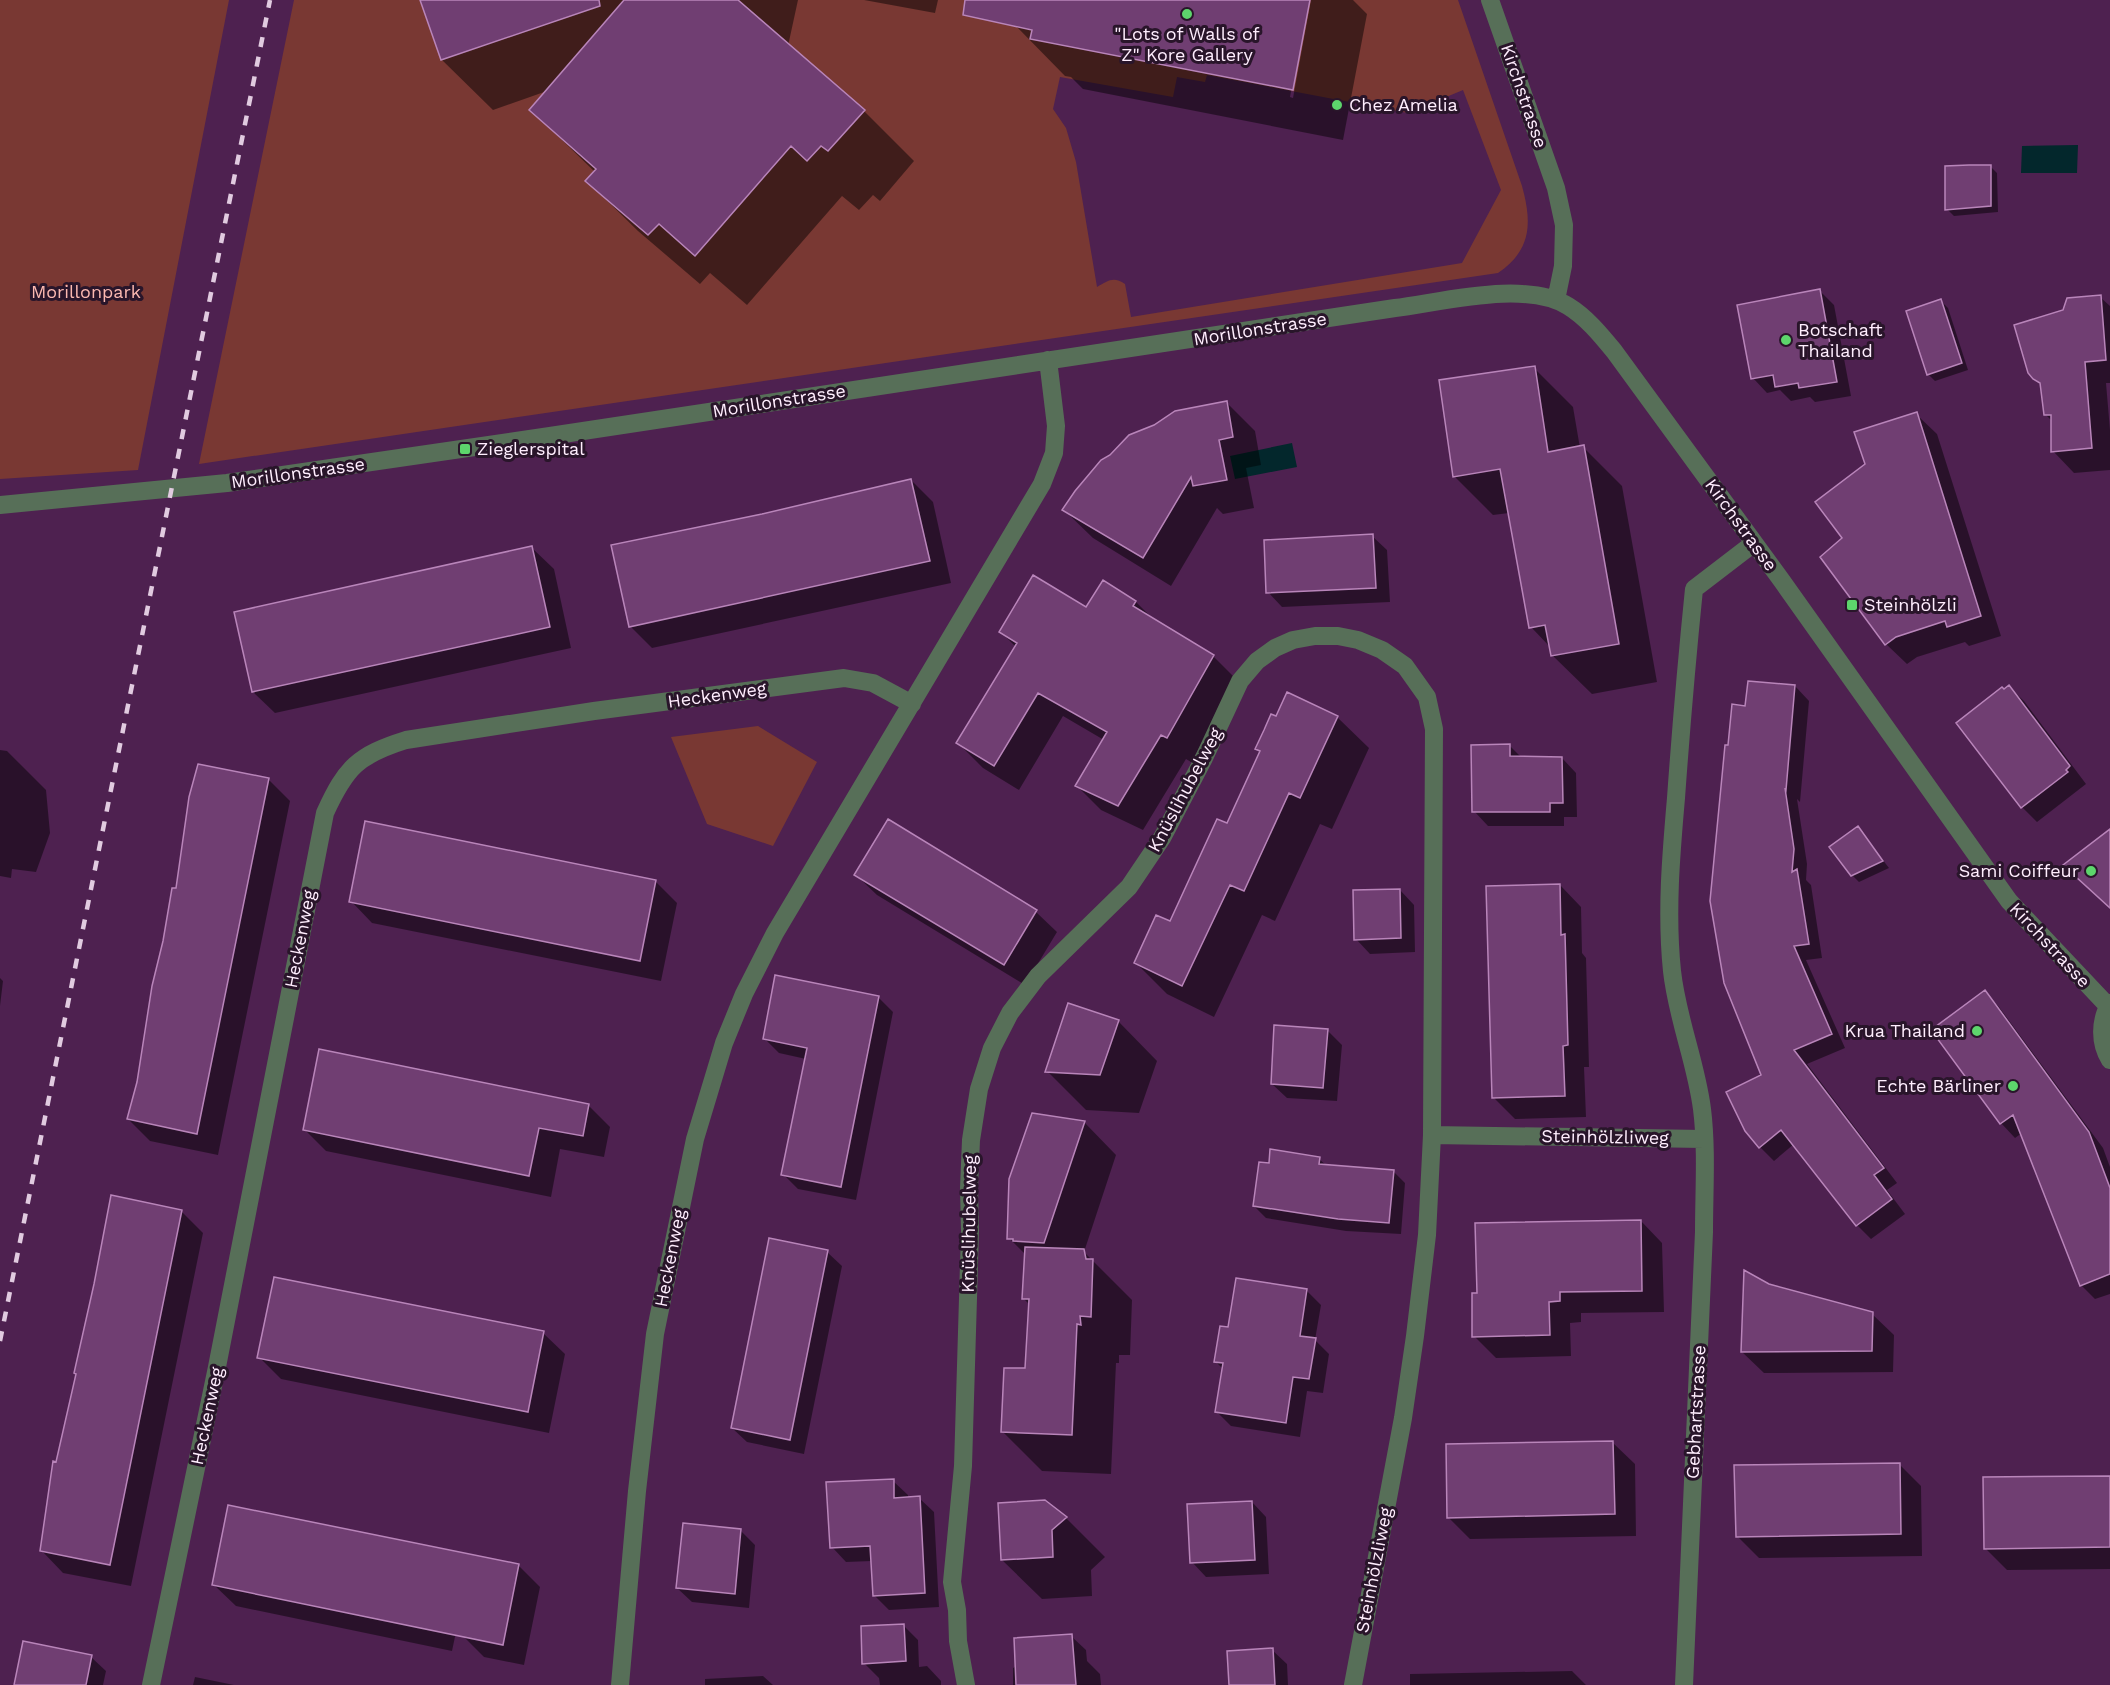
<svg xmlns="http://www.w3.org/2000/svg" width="2110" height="1685" font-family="'Work Sans',sans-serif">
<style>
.green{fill:#793833;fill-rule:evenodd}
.water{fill:#03272c}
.shadow{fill:#0007}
.building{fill:#703e72;stroke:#b985ba;stroke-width:1.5}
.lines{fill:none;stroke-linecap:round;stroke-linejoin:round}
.minor{stroke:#576f58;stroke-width:18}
.rail{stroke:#e1cbe0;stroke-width:4.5;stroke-dasharray:10 10;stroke-linecap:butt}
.poi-dot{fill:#5dd56c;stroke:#29152a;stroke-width:2}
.labels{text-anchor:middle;stroke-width:6;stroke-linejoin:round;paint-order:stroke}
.poi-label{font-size:18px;fill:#ffeefe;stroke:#29152a;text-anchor:start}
.street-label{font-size:18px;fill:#ffeefe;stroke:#29152a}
.park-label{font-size:18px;fill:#fcb9b1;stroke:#29152a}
</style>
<rect width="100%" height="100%" fill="#4e2150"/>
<!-- green -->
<path class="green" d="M0,0H229L138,470L0,479Z
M294,0H1458L1522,186C1532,222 1532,250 1498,273L199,464ZM1207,75L1408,113L1463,90L1501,190L1462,263L1131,317L1125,284C1113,276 1108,281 1097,287L1076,162L1066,128L1053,109L1060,77L1173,97L1177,77L1205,82Z
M758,726L817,762L773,846L707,824L671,737Z"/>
<!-- water -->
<path class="water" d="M2078,145L2077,173H2021L2022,146Z
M1292,443L1297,467L1235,479L1230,456Z"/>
<!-- shadow -->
<path class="shadow" d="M422,0H798L788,46L864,111L914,161L880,201L873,195L859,210L842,196L747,305L710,273L700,284L638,231L587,181L595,172L531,110L547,91L493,110L442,60Z
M864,0H938L935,13Z
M1019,0H1308L1290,97L1293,98L1311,0H1353L1367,14L1343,140L1083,89L1071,77L1065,76L1015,25Z
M1990,166L1997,173L1998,212L1954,216L1947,209Z
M1819,290L1834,305L1851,396L1815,402L1810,397L1791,401L1780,390L1767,393L1753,378Z
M2100,297L2110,306V383H2106L2110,430V470L2074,473L2053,451V422L2045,414L2042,386L2034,378L2064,311Z
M1941,301L1948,308L1968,370L1935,381L1928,374Z
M1534,368L1573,407L1580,448L1583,447L1622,486L1657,682L1592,694L1552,655L1551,648L1531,627L1509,513L1493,515L1454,476Z
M1227,403L1255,431L1261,465L1246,468L1254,508L1223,514L1217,508L1171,586L1093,538L1064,510Z
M1916,414L1937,434L2001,636L1969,646L1965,642L1917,657L1907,664L1886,644L1845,539Z
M911,480L933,502L951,583L652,648L630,626L762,515Z
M1372,536L1387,550L1390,602L1282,607L1268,592Z
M532,548L554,569L571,648L275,713L253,692Z
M1103,582L1136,602L1154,620L1213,656L1238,681L1191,762L1186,759L1143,830L1101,810L1077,786L1104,740L1063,716L1019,790L983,768L958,743L1016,647L1001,632L1087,609Z
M1795,686L1809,701L1800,802L1797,799L1807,864L1806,880L1811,885L1822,958L1806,960L1845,1048L1807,1064L1897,1183L1887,1190L1905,1214L1871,1239L1857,1225L1794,1144L1774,1161L1760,1147L1763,1075L1729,747L1747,708Z
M2009,687L2024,701L2086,784L2037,822L2022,807L1958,723Z
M1337,717L1369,748L1332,829L1320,824L1275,921L1262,915L1214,1017L1167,994L1136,963L1171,923L1228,825L1261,753L1257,748Z
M1510,746L1522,758H1562L1576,773L1577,817H1564V826H1488L1474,811Z
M0,750L7,751L46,790L50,833L36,872L12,869L11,878L0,876Z
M268,779L290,801L218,1155L150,1141L128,1119L139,1082L177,890Z
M1858,828L1889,868L1859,882L1852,875Z
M856,875L1036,912L1057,932L1025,985L877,895Z
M655,881L677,903L661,981L372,923L351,901Z
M1560,885L1581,907L1582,953L1586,958L1589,1067H1584L1586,1117L1515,1119L1493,1097Z
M1400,890L1414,905L1415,952L1370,954L1356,939Z
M0,978L3,981L0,1006Z
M1985,992L1999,1007L2103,1148L2110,1167V1294L2095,1299L2081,1285L2022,1133L2015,1138L2001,1123Z
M878,997L893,1012L856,1200L798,1189L783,1174L806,1059L779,1053L764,1038Z
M1118,1021L1157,1061L1139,1113L1086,1110L1047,1071Z
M1327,1030L1342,1045L1337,1101L1287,1098L1272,1084Z
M588,1105L610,1127L604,1157L560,1149L551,1197L326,1151L304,1129Z
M1084,1122L1116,1155L1084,1252L1132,1300L1130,1355H1119V1363H1116L1111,1474L1042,1471L1003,1432L1027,1370L1030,1305L1023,1298L1026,1255L1009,1238Z
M1319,1159L1327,1166L1393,1171L1405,1183L1401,1234L1346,1231L1266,1218L1254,1206L1270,1165Z
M181,1211L203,1233L131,1586L63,1573L42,1551L57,1464Z
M1641,1221L1662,1243L1664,1312L1581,1313V1322L1570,1323L1571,1356L1496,1358L1474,1336L1478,1295Z
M827,1252L842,1266L804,1454L747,1442L732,1428Z
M1769,1285L1872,1314L1894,1335L1893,1372L1764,1373L1742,1352Z
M1307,1291L1321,1305L1315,1340L1329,1354L1323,1393L1307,1391L1300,1437L1231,1426L1216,1411L1223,1369L1215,1361Z
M543,1333L565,1354L549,1433L281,1379L259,1357Z
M1613,1443L1635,1464L1636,1536L1470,1539L1448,1517Z
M1899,1464L1921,1486L1922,1556L1759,1558L1737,1536Z
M2110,1478V1569L2007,1570L1985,1548Z
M893,1481L908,1495V1498H919L934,1512L939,1607L889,1610L874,1595L872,1561L846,1562L832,1547Z
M1044,1502L1066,1518L1105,1557L1091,1570L1092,1596L1042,1599L1002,1560Z
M1252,1502L1266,1517L1269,1574L1206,1577L1192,1562Z
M740,1530L755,1545L749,1608L692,1602L677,1588Z
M518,1565L540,1587L524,1665L484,1657L462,1635L460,1613L452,1651L236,1606L214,1585Z
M903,1625L918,1640L919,1667L927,1666L941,1681V1685H880L879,1678L864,1663Z
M1071,1636L1086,1650L1087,1661L1100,1674L1101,1685H1013V1668Z
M1272,1650L1287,1664L1288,1685H1231Z
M91,1657L106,1671L103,1685H16Z
M1572,1671L1586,1685H1410V1674Z
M763,1676L773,1685H705V1679Z
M195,1677L234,1685H193Z"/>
<!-- building -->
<path class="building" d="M420,0H599L600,6L441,60Z
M624,0H738L865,110L828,151L821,146L807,161L791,146L695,256L659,224L648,235L585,181L596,169L529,110Z
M965,0H1310L1293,90L1030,39L1032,30L963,15Z
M1969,165H1991V206L1945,210V166Z
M1820,289L1837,382L1799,388L1798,383L1775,387L1773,375L1751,379L1737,305Z
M2101,295L2106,360L2085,362L2092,448L2051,452V415H2044L2040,383L2033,379L2028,373L2014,325L2063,310L2067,298Z
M1941,299L1962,363L1927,375L1906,311Z
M1535,366L1548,452L1584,445L1619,644L1551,656L1545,625L1529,628L1500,469L1453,477L1439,380Z
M1227,401L1233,437L1219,440L1227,480L1193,486L1191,477L1143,558L1062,510L1075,491L1101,460L1110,455L1129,435L1154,425L1175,411Z
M1917,412L1981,616L1947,627L1945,621L1896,637L1885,645L1820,557L1842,538L1815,502L1865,464L1854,432Z
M911,479L930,561L629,627L611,545L762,514Z
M1373,534L1376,588L1266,593L1264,540Z
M532,546L550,627L252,692L234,612Z
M1033,575L1086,607L1103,580L1136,601L1133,606L1214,655L1167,738L1161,735L1118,806L1075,786L1107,732L1038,693L994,766L956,743L1017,643L999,632Z
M1748,681L1795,685L1786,790L1785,788L1794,849L1792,872L1797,869L1809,944L1794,946L1832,1034L1794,1050L1884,1168L1874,1175L1892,1199L1856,1226L1781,1130L1759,1148L1745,1131L1726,1092L1761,1075L1724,983L1710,901L1725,745H1728L1732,704L1745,706Z
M2009,685L2070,766L2066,770L2068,772L2021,808L1956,723L2002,687L2004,689Z
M1287,692L1338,716L1300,798L1289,793L1244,891L1230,885L1182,986L1134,963L1156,915L1170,921L1217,819L1227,823L1260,751L1255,749L1264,730L1271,714L1276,716Z
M1510,744V756L1562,757L1563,803H1550V812H1472L1471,745Z
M198,764L269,778L197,1134L127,1119L137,1082L152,986L163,941L172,888H176L189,797Z
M888,819L1037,910L1004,965L854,875Z
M365,821L656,880L640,961L349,902Z
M1858,826L1883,861L1851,876L1829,847Z
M2110,829V908L2063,865Z
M1560,884L1561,935L1565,934L1568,1045L1563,1046L1565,1096L1492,1098L1486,886Z
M1400,889L1401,938L1354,940L1353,890Z
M775,975L879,996L841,1187L781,1175L807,1048L763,1039Z
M1985,990L2089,1132L2110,1188V1274L2080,1286L2013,1115L2000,1124L1931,1030Z
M1068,1003L1119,1020L1100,1075L1045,1072Z
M1274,1025L1328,1029L1323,1088L1271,1084Z
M319,1049L589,1104L583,1136L539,1128L529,1176L303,1130Z
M1032,1113L1085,1121L1044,1243L1013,1241V1239H1007L1009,1179Z
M1270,1149L1320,1157L1319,1164L1394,1170L1389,1223L1338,1219L1253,1206L1259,1162L1269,1163Z
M111,1195L182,1210L110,1565L40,1551L53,1461L56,1462L76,1374L74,1373L94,1284Z
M1641,1220L1642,1291L1560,1292V1301L1549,1302L1550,1335L1472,1337V1293H1477L1475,1223Z
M769,1238L828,1250L790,1440L731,1428Z
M1025,1247L1084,1249L1086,1259H1093L1091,1317L1080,1316L1081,1325L1077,1324L1072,1435L1001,1432L1004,1368H1025L1029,1299H1022Z
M1744,1270L1769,1284L1873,1312L1872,1351L1741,1352Z
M274,1277L544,1331L528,1412L257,1358Z
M1236,1278L1307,1289L1300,1336L1316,1338L1309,1379L1293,1377L1286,1423L1215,1412L1223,1363L1214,1362L1220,1326L1228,1327Z
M1613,1441L1615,1514L1447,1518L1446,1444Z
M1900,1463L1901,1534L1736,1537L1734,1465Z
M2110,1476V1547L1984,1549L1983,1477Z
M894,1479V1498L920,1496L925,1593L873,1596L870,1546L830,1548L826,1482Z
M1045,1500L1067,1517L1052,1530L1053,1557L1001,1560L998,1503Z
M1252,1501L1255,1560L1190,1563L1187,1504Z
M228,1505L519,1564L503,1645L212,1585Z
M683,1523L741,1529L735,1594L676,1588Z
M904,1624L906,1661L862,1664L861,1626Z
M1072,1634L1076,1685H1016L1014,1638Z
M23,1641L92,1655L86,1685H14Z
M1273,1648L1275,1685H1229L1227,1651Z"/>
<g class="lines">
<!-- minor -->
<path class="minor" d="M1490,0L1556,188L1564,225L1563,266L1556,300
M0,505L227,483L550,436L1395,308C1443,302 1525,280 1568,306C1586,317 1600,334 1614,351L1782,581L2009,901L2108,1006
M2110,1003C2100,1020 2099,1043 2110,1060
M151,1685L217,1367L325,813C346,767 358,755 406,740L594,711L844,678L873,683L912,704
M620,1685L637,1491L655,1334L695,1139L724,1043L744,994L775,933L1042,484L1054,453L1056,426L1048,360
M966,1685L958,1641L957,1610L952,1582L963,1466L970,1231L969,1188L971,1140L979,1089L992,1048L1010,1013L1038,976L1129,887L1162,838L1204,758L1240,681L1257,661L1275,648L1293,640L1315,636H1338L1358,640L1382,650L1405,666L1427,697L1434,729L1432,1135
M1353,1685L1403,1418L1415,1336L1427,1235L1432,1135L1704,1139
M1684,1685L1704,1232C1704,1191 1707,1149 1702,1109C1696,1062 1677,1018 1672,971C1666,913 1671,855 1676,798C1681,728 1687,658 1694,589L1754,543"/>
<!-- rail -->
<path class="rail" d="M0,1341L270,0"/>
</g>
<!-- markers -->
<g class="poi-dot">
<circle cx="1187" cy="14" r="6"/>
<circle cx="1337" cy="105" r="6"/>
<circle cx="1786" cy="340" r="6"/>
<rect x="459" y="443" width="12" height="12" rx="3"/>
<rect x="1846" y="599" width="12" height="12" rx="3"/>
<circle cx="2091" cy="871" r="6"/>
<circle cx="1977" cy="1031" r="6"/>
<circle cx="2013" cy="1086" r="6"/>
</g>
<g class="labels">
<!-- poi labels -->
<g class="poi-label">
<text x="1187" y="40" text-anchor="middle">"Lots of Walls of<tspan x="1187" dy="21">Z" Kore Gallery</tspan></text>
<text x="1349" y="111">Chez Amelia</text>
<text x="1798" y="336">Botschaft<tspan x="1798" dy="21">Thailand</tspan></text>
<text x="477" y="455">Zieglerspital</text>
<text x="1864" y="611">Steinhölzli</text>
<text x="2079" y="877" text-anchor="end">Sami Coiffeur</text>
<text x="1965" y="1037" text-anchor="end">Krua Thailand</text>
<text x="2001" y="1092" text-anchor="end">Echte Bärliner</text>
</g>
<!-- street labels -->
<g class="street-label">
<text transform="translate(1524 96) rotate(71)" y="6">Kirchstrasse</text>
<text transform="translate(1260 329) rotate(-9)" y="6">Morillonstrasse</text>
<text transform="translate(779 401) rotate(-9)" y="6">Morillonstrasse</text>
<text transform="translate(298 473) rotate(-8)" y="6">Morillonstrasse</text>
<text transform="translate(1741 525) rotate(54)" y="6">Kirchstrasse</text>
<text transform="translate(717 695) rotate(-8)" y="6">Heckenweg</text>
<text transform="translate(1185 790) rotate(-62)" y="6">Knüslihubelweg</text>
<text transform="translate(300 939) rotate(-79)" y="6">Heckenweg</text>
<text transform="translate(2050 945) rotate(47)" y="6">Kirchstrasse</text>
<text transform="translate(1605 1137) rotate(1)" y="6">Steinhölzliweg</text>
<text transform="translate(969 1224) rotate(-89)" y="6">Knüslihubelweg</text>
<text transform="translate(670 1258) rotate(-79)" y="6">Heckenweg</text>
<text transform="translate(1696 1412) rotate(-87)" y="6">Gebhartstrasse</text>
<text transform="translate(207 1416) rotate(-78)" y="6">Heckenweg</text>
<text transform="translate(1374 1570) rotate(-79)" y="6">Steinhölzliweg</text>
</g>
<!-- park labels -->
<g class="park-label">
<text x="86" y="298">Morillonpark</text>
</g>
</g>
</svg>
